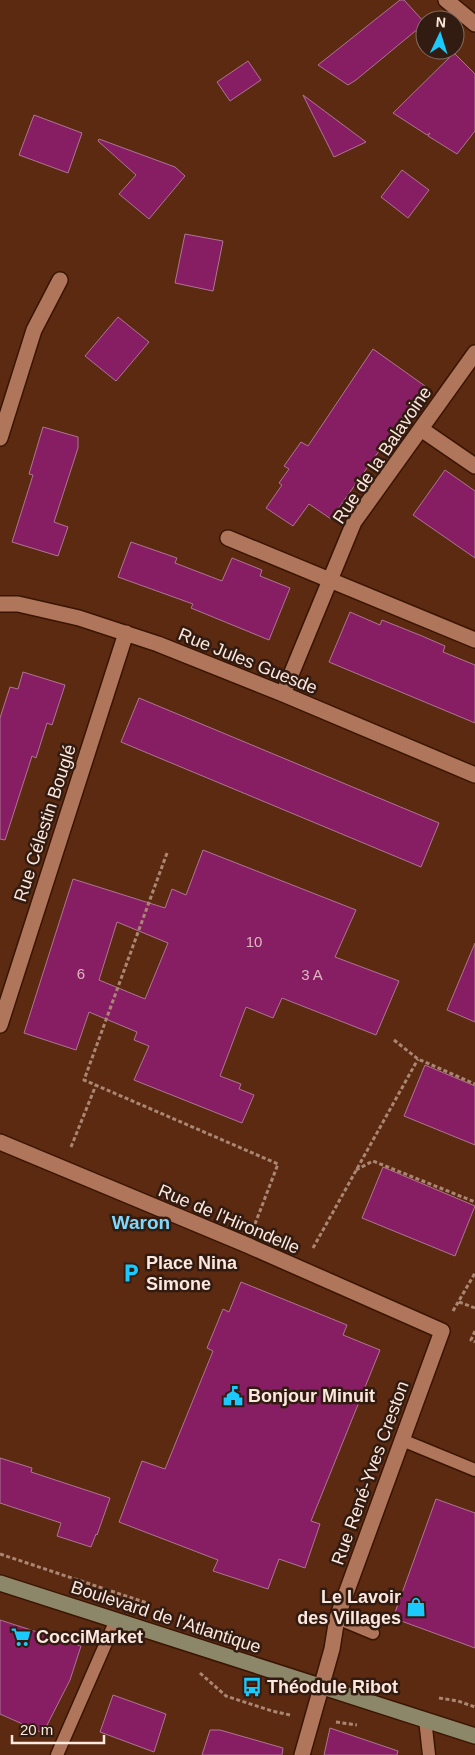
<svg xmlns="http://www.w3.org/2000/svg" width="475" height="1755" font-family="Arial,sans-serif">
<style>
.building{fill:#871e63;stroke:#ad7594;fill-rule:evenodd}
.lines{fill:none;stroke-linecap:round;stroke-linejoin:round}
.service-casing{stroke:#3a1503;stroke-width:15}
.minor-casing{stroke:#3a1503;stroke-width:18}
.secondary-casing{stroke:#3a1503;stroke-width:18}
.path{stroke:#aa8775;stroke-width:3;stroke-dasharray:4 2.5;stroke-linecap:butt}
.service{stroke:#b0765c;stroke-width:12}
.minor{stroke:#b0765c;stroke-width:15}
.secondary{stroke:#8c8768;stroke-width:15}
.labels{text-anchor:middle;stroke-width:5;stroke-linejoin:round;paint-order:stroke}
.number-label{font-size:15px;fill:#dfb6c0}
.street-label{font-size:18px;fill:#fce8df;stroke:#321b10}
.poi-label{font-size:18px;font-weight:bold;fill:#fce8df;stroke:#321b10;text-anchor:start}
.neighbourhood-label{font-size:19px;font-weight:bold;fill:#7ed9fd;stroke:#321b10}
</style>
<rect width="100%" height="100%" fill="#5c2a10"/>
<!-- building -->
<path class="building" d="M400,0H404L425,23L356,80L348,85L318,65Z
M454,53L475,74V131L457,154L428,136L430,133L427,135L393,113Z
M248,61L261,80L230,101L217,82Z
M303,95L366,142L334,157Z
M34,115L82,133L68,173L19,155Z
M99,139L175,167L185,176L149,219L119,194L136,175L98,141Z
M402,170L429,190L408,218L381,197Z
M185,234L223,241L213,291L175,283Z
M118,317L149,342L116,381L85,356Z
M373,349L425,386L331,519L309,504L293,526L266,508L282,485L279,483L289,469L284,466L301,442L308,446Z
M43,427L78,437V448L54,522L68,527L58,556L12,542L33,475L29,474Z
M445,470L475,491V558L413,515Z
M131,542L177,558L175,563L222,581L232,558L262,570L260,576L290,588L269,640L191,608L193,604L118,577Z
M350,612L380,625L382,620L422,636L445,646L443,652L475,665V723L329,662Z
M23,672L65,685L52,725L47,723L36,758L32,756L5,840L0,839V718L10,687L18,689Z
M139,698L439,823L421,867L121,742Z
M203,850L356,910L335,957L399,981L376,1035L282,998L273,1018L246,1007L220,1076L241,1084L239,1089L254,1095L242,1123L134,1080L149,1046L134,1040L137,1032L89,1012L76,1050L24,1033L73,879L165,908L172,889L186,895ZM117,922L168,943L145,999L99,980Z
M475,943V1022L447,1010Z
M425,1065L475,1086V1145L404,1116Z
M383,1167L475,1206L455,1256L362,1218Z
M241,1282L347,1325L343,1335L380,1350L311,1521L320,1524L305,1568L279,1559L268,1589L213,1571L218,1560L119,1522L142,1461L165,1469L213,1351L207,1348L223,1309L229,1312Z
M0,1458L32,1468L31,1472L110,1498L97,1535L96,1534L91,1547L57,1536L61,1523L0,1503Z
M436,1499L475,1513V1648L393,1618Z
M0,1620L81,1646L70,1680L43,1733L0,1714Z
M113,1695L166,1714L154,1752L100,1732Z
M330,1728L398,1751L397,1755H324Z
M210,1730H220L283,1748L282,1755H202Z"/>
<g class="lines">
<defs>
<path id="service" d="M402,1440L475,1470
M337,1618L373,1633
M425,1719L429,1755
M57,1755L116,1620"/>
<path id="minor" d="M446,0L475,24
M421,429L475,466
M0,438L34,330L60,280
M228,538L475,640
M0,604H18L79,618L158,644L283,694L475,775
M283,694L354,522L475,353
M0,1025L126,633
M0,1142L247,1245L442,1331L337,1618L332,1649L302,1755"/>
<path id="secondary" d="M0,1583L475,1736"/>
</defs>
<!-- service casing -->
<use href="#service" class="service-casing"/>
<!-- minor casing -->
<use href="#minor" class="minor-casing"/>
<!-- secondary casing -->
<use href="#secondary" class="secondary-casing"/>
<!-- path -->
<path class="path" d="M167,853L84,1080L278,1164L255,1224
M394,1040L418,1059L475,1084
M71,1147L96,1085
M356,1170L373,1161L475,1202
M313,1248L418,1059
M459,1302L475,1308
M453,1311L475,1273
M475,1331L471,1340L475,1342
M0,1554L153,1605
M200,1673L226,1696L272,1711L290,1715
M439,1698L458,1701L475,1707
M336,1722L357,1725"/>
<!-- service -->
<use href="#service" class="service"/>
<!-- minor -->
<use href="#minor" class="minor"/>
<!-- secondary -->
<use href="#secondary" class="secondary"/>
</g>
<!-- icons -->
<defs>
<symbol id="parking-bare" viewBox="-9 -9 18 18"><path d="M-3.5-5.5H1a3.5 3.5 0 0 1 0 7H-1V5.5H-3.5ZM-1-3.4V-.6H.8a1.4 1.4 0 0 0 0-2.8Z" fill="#1cc9fc" stroke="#321b10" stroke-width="2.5" paint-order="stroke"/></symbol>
<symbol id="civic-bare" viewBox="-9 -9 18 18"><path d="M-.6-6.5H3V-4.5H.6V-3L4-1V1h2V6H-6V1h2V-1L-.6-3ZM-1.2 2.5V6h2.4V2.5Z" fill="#1cc9fc" stroke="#321b10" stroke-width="2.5" paint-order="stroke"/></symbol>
<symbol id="shop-bare" viewBox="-9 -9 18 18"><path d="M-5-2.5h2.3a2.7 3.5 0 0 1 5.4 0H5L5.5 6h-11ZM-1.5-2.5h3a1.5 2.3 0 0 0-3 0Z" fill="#1cc9fc" stroke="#321b10" stroke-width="2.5" paint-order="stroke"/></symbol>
<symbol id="supermarket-bare" viewBox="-9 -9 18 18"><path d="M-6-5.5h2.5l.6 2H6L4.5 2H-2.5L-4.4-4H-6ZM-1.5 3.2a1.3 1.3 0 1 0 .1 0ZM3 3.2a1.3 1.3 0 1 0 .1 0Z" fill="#1cc9fc" stroke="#321b10" stroke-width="2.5" paint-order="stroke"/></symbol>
<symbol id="bus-bare" viewBox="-9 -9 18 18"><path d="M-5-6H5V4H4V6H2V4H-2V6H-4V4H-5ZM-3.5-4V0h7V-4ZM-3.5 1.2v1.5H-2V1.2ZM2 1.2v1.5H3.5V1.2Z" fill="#1cc9fc" stroke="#321b10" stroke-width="2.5" paint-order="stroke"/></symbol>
</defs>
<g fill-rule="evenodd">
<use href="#parking-bare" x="117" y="1259" width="28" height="28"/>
<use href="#civic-bare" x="219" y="1382" width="28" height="28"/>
<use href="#shop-bare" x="402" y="1593" width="28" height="28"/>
<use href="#supermarket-bare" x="7" y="1623" width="28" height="28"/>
<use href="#bus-bare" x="238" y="1673" width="28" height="28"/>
</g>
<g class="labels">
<!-- number labels -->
<g class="number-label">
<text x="254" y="947">10</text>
<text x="81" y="979">6</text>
<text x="312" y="980">3 A</text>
</g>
<!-- street labels -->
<g class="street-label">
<text transform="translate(382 455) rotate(-56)" y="6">Rue de la Balavoine</text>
<text transform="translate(248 661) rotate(22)" y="6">Rue Jules Guesde</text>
<text transform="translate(45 823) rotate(-72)" y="6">Rue Célestin Bouglé</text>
<text transform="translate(229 1219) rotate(23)" y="6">Rue de l'Hirondelle</text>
<text transform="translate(370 1473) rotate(-70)" y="6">Rue René-Yves Creston</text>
<text transform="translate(166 1617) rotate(18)" y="6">Boulevard de l'Atlantique</text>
</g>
<!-- poi labels -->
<g class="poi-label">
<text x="146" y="1269">Place Nina<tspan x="146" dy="21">Simone</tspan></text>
<text x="248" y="1402">Bonjour Minuit</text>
<text x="401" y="1603" text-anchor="end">Le Lavoir<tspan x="401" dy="21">des Villages</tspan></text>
<text x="36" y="1643">CocciMarket</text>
<text x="267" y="1693">Théodule Ribot</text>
</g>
<!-- neighbourhood labels -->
<g class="neighbourhood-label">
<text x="141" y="1229">Waron</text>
</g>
</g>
<!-- north arrow -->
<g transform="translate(440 35) rotate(4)"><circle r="24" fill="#321b10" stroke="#836d63"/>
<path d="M0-4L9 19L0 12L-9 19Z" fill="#1cc9fc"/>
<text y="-8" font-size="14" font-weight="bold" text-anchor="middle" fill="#fce8df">N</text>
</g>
<!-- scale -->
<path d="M12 1735v8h92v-8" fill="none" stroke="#fce8df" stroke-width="2.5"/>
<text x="20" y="1735" font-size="15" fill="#fce8df" stroke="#321b10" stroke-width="4" paint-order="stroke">20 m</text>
</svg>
